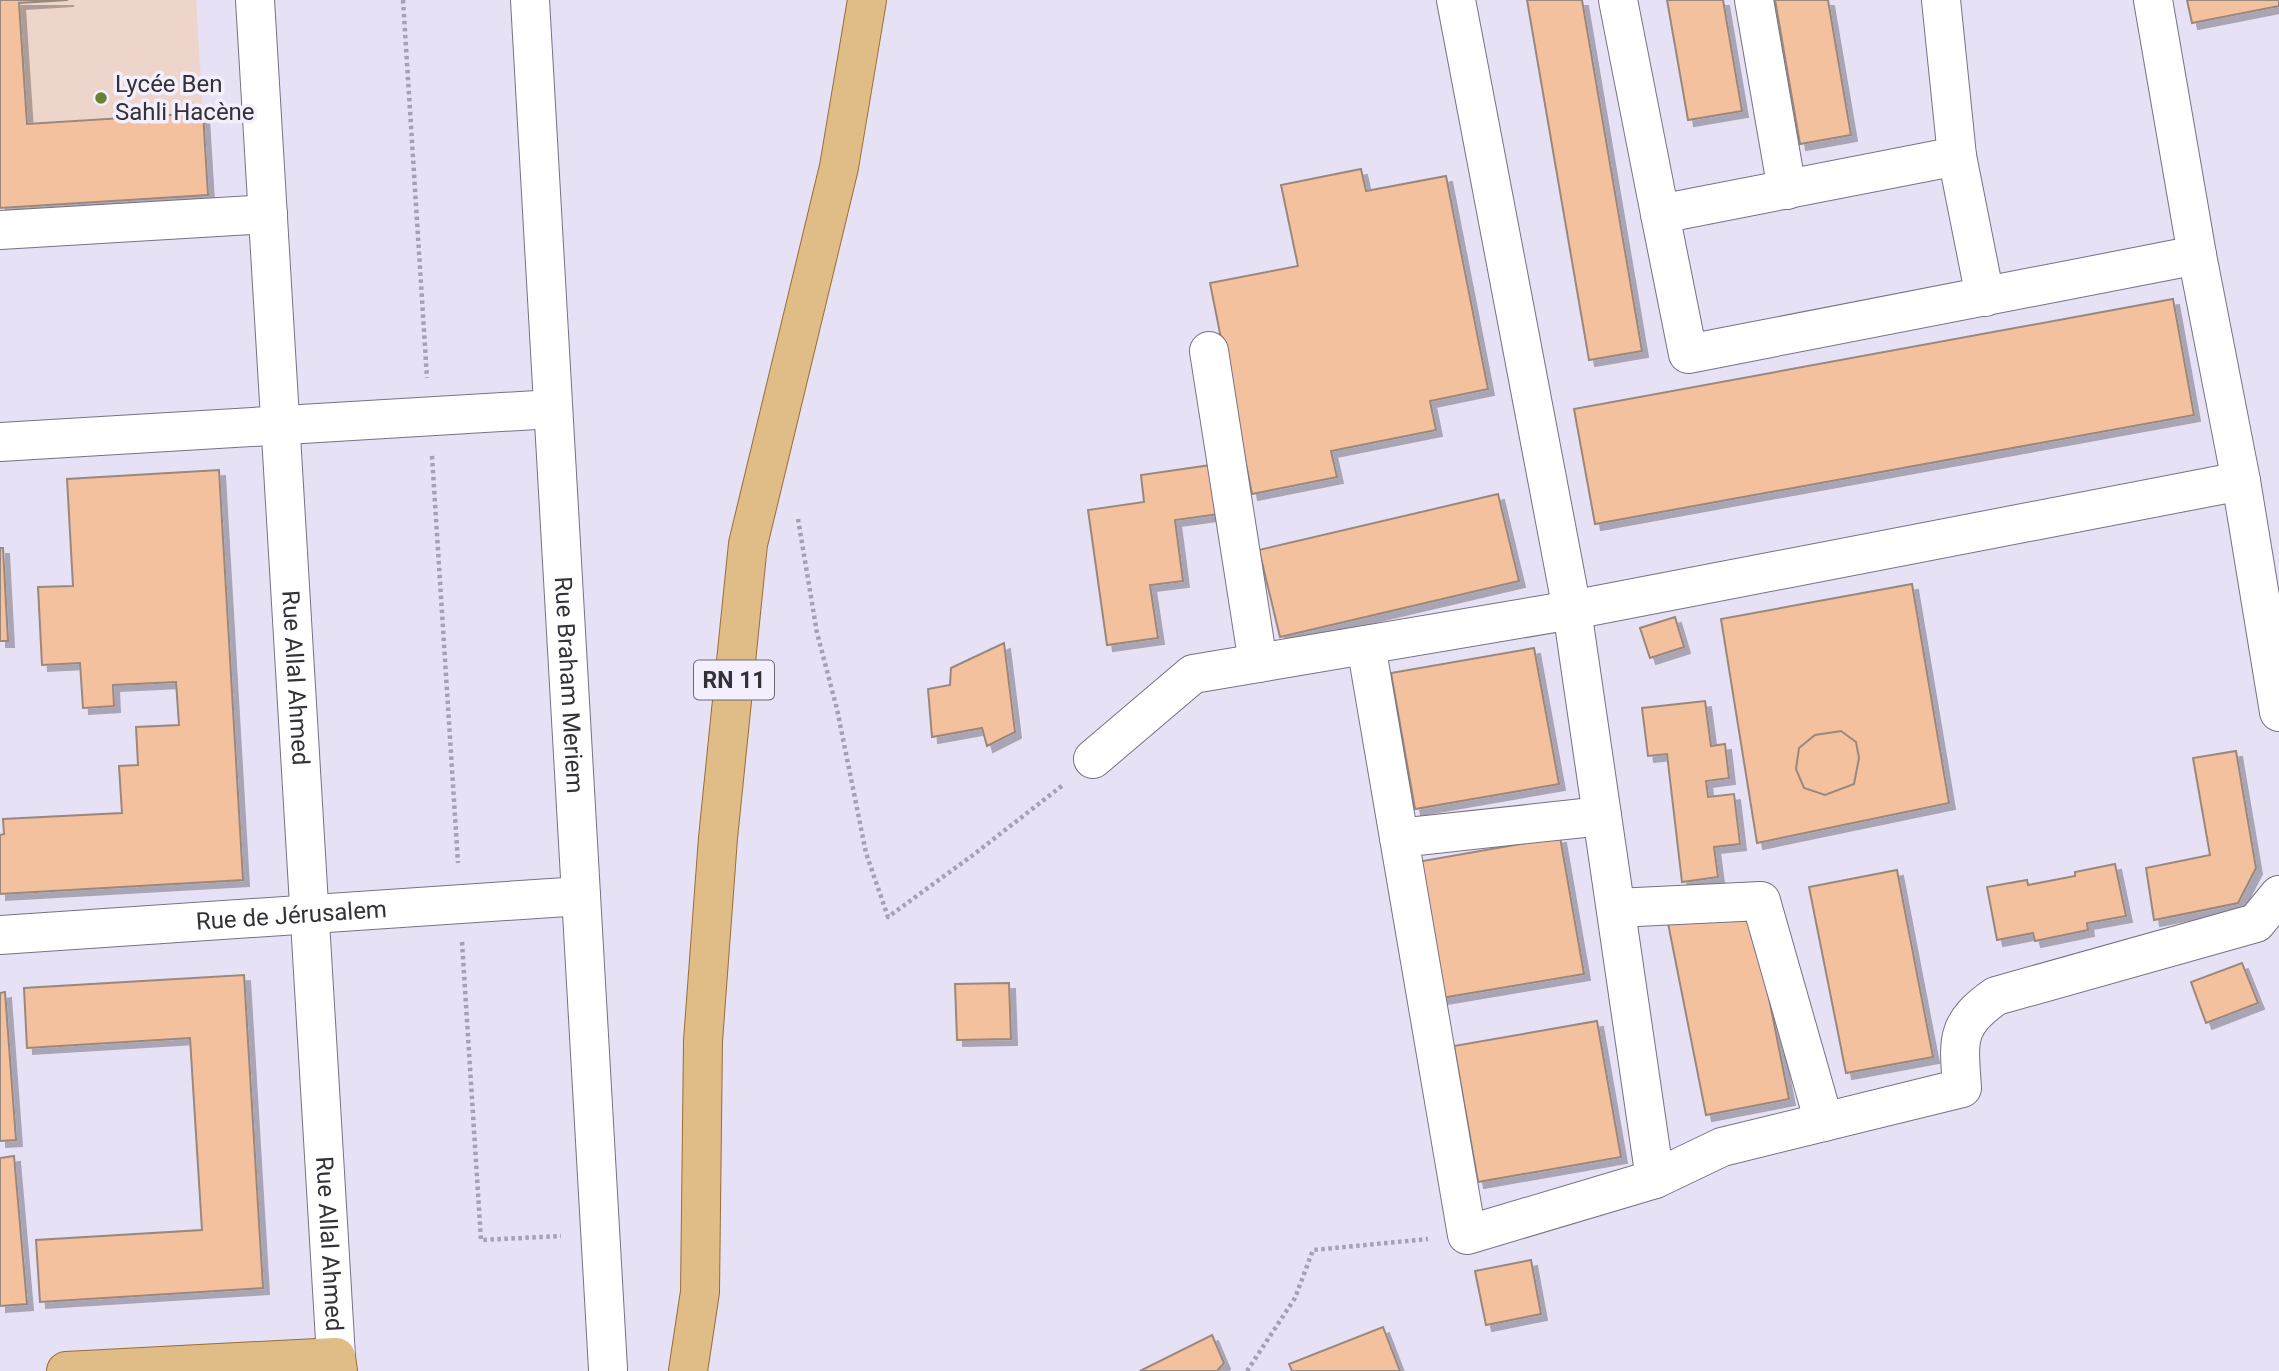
<svg xmlns="http://www.w3.org/2000/svg" width="2279" height="1371" font-family="Roboto,sans-serif">
<style>
.education{fill:#edd5cc}
.building{fill:#f4c19f;stroke:#9b887c;stroke-width:2;filter:url(#shadow)}
.lines{fill:none;stroke-linecap:round;stroke-linejoin:round}
.street-casing{stroke:#777184;stroke-width:40}
.primary-casing{stroke:#966e38;stroke-width:40}
.path{stroke:#a6a1b1;stroke-width:4.5;stroke-dasharray:3.5 3.5;stroke-linecap:butt}
.street{stroke:#fff;stroke-width:38}
.primary{stroke:#e0bc87;stroke-width:38}
.poi-dot{fill:#6b8133;stroke:#f3effc;stroke-width:2.5}
.labels{text-anchor:middle;stroke-width:7;stroke-linejoin:round;paint-order:stroke}
.shield{fill:#f3effc;stroke:#6d6a74;stroke-width:2}
.shield-label{font-size:23px;font-weight:bold;fill:#343139}
.poi-label{font-size:24px;fill:#343139;stroke:#f3effc;text-anchor:start}
.street-label{font-size:24px;fill:#343139;stroke:#f3effc}
</style>
<defs>
<filter id="shadow"><feDropShadow dx="6" dy="6" stdDeviation="0" flood-color="#0004"/></filter>
</defs>
<rect width="100%" height="100%" fill="#e7e1f6"/>
<!-- education -->
<path class="education" d="M0,0H196L208,195L0,208Z"/>
<!-- building -->
<path class="building" d="M0,0H68L19,3L27,124L203,113L208,195L0,208Z
M1527,0H1582L1642,351L1589,360Z
M1667,0H1723L1742,111L1688,120Z
M1775,0H1828L1851,135L1800,144Z
M2187,0H2279V6L2192,23Z
M1361,169L1366,191L1446,176L1488,389L1430,401L1436,430L1331,451L1337,477L1252,494L1210,283L1298,266L1281,185Z
M2173,299L2194,415L1595,524L1574,409Z
M1211,465L1219,514L1175,520L1183,581L1150,585L1158,638L1107,645L1088,510L1144,502L1141,475Z
M219,470L243,880L0,894V835L4,834L3,819L122,813L119,766L138,765L136,727L179,725L176,682L113,685L114,706L83,708L80,663L42,665L38,587L73,586L67,479Z
M1498,494L1519,581L1280,637L1259,550Z
M0,548H3L8,641H0Z
M1912,584L1949,803L1757,843L1721,619Z
M1675,617L1684,647L1650,658L1640,628Z
M1004,643L1015,732L987,746L982,728L932,737L928,689L950,685L951,668Z
M1534,648L1559,784L1415,809L1391,673Z
M1705,701L1711,746L1725,744L1729,778L1706,781L1708,797L1734,794L1740,844L1714,847L1718,877L1682,882L1667,754L1648,756L1642,708Z
M1841,731L1856,742L1859,758L1854,784L1825,795L1804,788L1796,769L1799,748L1815,735Z
M2236,751L2256,868L2238,903L2154,920L2146,868L2210,855L2193,758Z
M1560,837L1584,974L1441,998L1417,862Z
M2115,864L2126,916L2087,923L2088,930L2035,941L2033,933L1997,940L1987,887L2027,880L2028,885L2075,876V872Z
M1897,870L1933,1057L1846,1073L1809,887Z
M1749,897L1789,1099L1706,1115L1666,913Z
M2242,963L2258,1003L2206,1023L2191,982Z
M244,975L263,1288L40,1302L36,1240L202,1230L190,1038L27,1048L24,988Z
M1009,983L1011,1039L957,1040L955,984Z
M5,992L16,1140L0,1141V993Z
M1597,1021L1621,1157L1478,1182L1454,1046Z
M14,1156L27,1304L0,1306V1158Z
M1531,1260L1541,1314L1486,1325L1475,1271Z
M1383,1327L1400,1371H1292L1289,1364Z
M1212,1335L1224,1363L1217,1371H1140Z"/>
<g class="lines">
<defs>
<g id="street">
<path id="s1" d="M255,0L336,1357"/>
<path id="s2" d="M530,0L608,1369"/>
<path d="M1456,0L1572,610L1655,1179"/>
<path d="M1618,0L1660,214"/>
<path d="M1754,0L1787,190"/>
<path d="M1941,0L1957,156L1985,297"/>
<path d="M2153,0L2197,255L2241,481L2279,712"/>
<path d="M1957,156L1660,214L1688,354L2197,255"/>
<path d="M0,230L268,214"/>
<path d="M1209,351L1258,663"/>
<path d="M0,442L553,409"/>
<path d="M1366,645L1467,1235L1655,1179L1722,1147L1962,1088C1959,1041 1954,1025 1996,996L2256,923L2279,895"/>
<path d="M1093,759L1193,674L1572,610L2241,481"/>
<path d="M1399,838L1602,816"/>
<path d="M1616,908L1761,901L1824,1122"/>
<path id="s3" d="M0,935L581,896"/>
</g>
<path id="primary" d="M66,1371L336,1357L338,1371
M688,1371L700,1292L703,1041L718,838L748,544L839,167L867,0"/>
</defs>
<!-- street casing -->
<use href="#street" class="street-casing"/>
<!-- primary casing -->
<use href="#primary" class="primary-casing"/>
<!-- path -->
<path class="path" d="M403,0L427,378
M432,456L458,863
M798,519L817,633L837,709L866,853L888,917L973,855L1063,785
M462,942L481,1240L561,1236
M1247,1371L1295,1298L1313,1250L1428,1239"/>
<!-- street -->
<use href="#street" class="street"/>
<!-- primary -->
<use href="#primary" class="primary"/>
</g>
<!-- markers -->
<circle class="poi-dot" cx="101" cy="98" r="7"/>
<g class="labels">
<!-- shield labels -->
<rect class="shield" x="694" y="660.5" width="80" height="39" rx="5"/>
<g class="shield-label">
<text x="734" y="688">RN 11</text>
</g>
<!-- poi labels -->
<g class="poi-label">
<text x="115" y="92">Lycée Ben<tspan x="115" dy="28">Sahli Hacène</tspan></text>
</g>
<!-- street labels -->
<g class="street-label">
<text dy="8" stroke="none"><textPath href="#s1" startOffset="679">Rue Allal Ahmed</textPath></text>
<text dy="8" stroke="none"><textPath href="#s2" startOffset="686">Rue Braham Meriem</textPath></text>
<text dy="8" stroke="none"><textPath href="#s3" startOffset="292">Rue de Jérusalem</textPath></text>
<text dy="8" stroke="none"><textPath href="#s1" startOffset="1246">Rue Allal Ahmed</textPath></text>
</g>
</g>
</svg>
